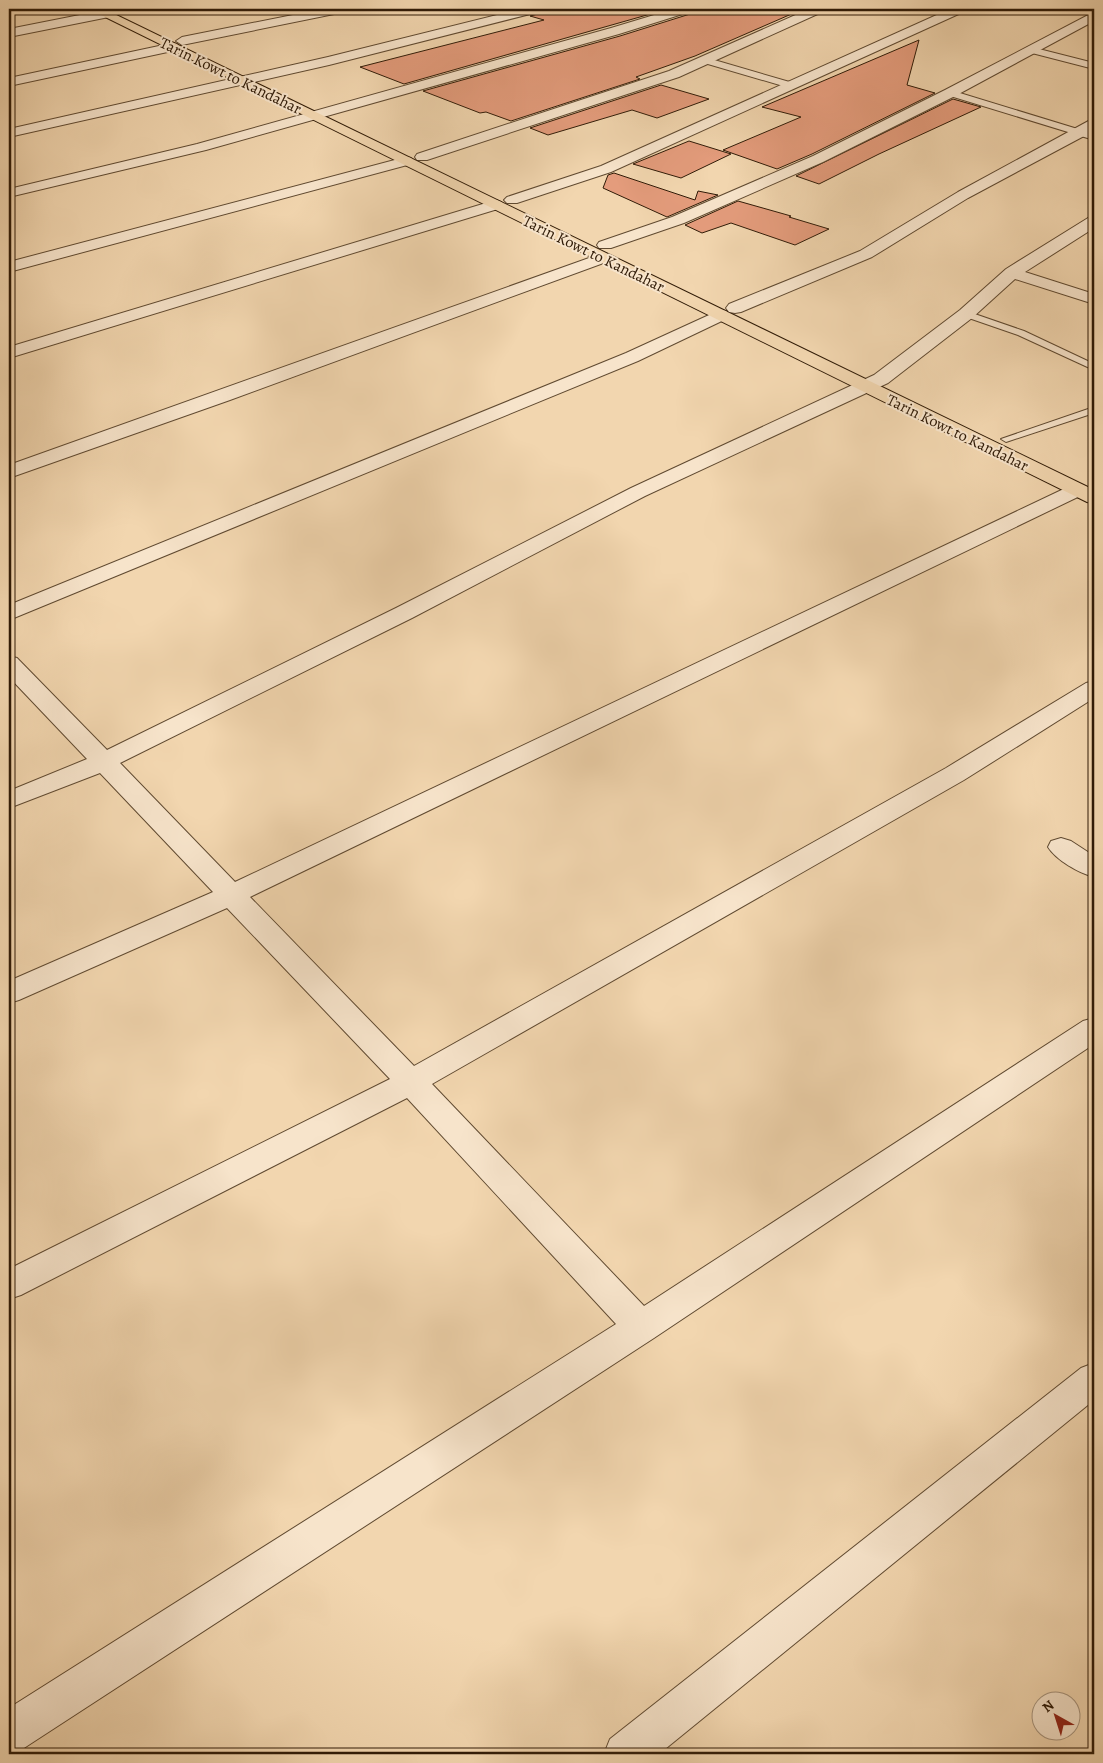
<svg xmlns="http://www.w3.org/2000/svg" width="1103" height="1763" font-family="Alegreya,serif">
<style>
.building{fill:#e49c7c;stroke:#301b07}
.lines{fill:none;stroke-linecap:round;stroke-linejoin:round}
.service-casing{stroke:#604a31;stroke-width:2}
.pedestrian-casing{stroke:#604a31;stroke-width:2}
.minor-casing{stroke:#604a31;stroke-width:2}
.primary-casing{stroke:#301b07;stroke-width:2}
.service{fill:#f7e4cb;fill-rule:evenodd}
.pedestrian{fill:#f7e4cb;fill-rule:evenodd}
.minor{fill:#f7e4cb;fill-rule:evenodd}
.primary{fill:#f2d6af;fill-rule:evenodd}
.labels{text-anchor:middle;stroke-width:4;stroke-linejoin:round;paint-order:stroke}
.far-street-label{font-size:16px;fill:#301b07;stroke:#f7e4cb}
</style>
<rect width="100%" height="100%" fill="#f2d6af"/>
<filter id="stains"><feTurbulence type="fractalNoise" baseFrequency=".004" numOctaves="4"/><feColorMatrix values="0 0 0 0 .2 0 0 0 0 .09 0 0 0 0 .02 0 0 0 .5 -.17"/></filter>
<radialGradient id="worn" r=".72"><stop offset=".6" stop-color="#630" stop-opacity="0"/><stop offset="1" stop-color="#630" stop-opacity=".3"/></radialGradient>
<!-- building -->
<path class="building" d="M542,9H668L404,84L360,67L544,20L530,16L538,14Z
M693,9H803L695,56L636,77L640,79L511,121L486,112L480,113L423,91L620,36L690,14Z
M919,40L907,85L935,93L812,154L777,169L723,150L801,117L762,107Z
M661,85L709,99L657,118L632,110L548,135L530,128Z
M953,99L981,107L879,154L819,184L796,176Z
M689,141L731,154L681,178L633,164Z
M614,173L695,200L698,191L718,195L667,217L603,188L608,175Z
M738,201L791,216L789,217L829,229L795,245L731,223L702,233L685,225Z"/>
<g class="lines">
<defs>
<path id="service" d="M966,311L1024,331L1094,364V370L1018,335L963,316L962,314Z
M1094,407V413L1009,441L1006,442L1001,439Z"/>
<path id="pedestrian" d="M1031,47L1094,63V69L1028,52V48Z
M704,57L793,83L795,85L790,88L701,62L699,60Z
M950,90L1094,134V140L947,95L945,93Z"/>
<path id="minor" d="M116,9H136L134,12L116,14L114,11Z
M323,9H345L339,13L182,45L176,41L182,37Z
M521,9H540L538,12L329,65L9,137V129L328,57Z
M674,9H691L689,12L619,34L206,150L9,197V189L197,144L611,28Z
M809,9H824L822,12L679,77L427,160H417L415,157L417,154L669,71Z
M950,9H965L963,12L611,172L517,203H507L504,200L507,197L601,166Z
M105,10L111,14L109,17L9,37V29Z
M1094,12V21L955,96L823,162L684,223L611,248H599L597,245L599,242L672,217L813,156L945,90Z
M173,43L177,44L179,47L177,50L9,86V78Z
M1094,118V128L1084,136L968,198L872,257L741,312L735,313L729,312L726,308L729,304L860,251L958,192Z
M406,157L411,158L413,161L411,164L9,272V262Z
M496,200L501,202L504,205L501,208L9,358V347Z
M1094,216V228L1025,272L1094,294V304L1015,279L972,318L888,383L645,496L412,618L120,763L235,882L1070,486L1077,484L1084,486L1087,490L1084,494L250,897L414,1066L946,768L1086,683L1094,681V698L964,780L432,1084L644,1306L1083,1021L1094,1018V1044L654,1338L24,1748L9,1754V1708L616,1324L407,1098L21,1295L9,1299V1269L390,1079L227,908L19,1000L9,1003V981L213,892L100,773L9,808V791L87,759L9,677V656L17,658L107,750L396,608L631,488L874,375L960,310L1006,269L1088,218Z
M603,253L609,255L611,258L609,261L230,400L9,478V465Z
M720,310L726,311L729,315L726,319L638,361L9,620V605L626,353Z
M1061,838L1071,841L1094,856V877C1079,873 1056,860 1048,847L1051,841Z
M1094,1363V1400L659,1754H604L610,1739L1081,1368Z"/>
<path id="primary" d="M89,9H104L1094,490V504L1087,502Z"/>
</defs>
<!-- service casing -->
<use href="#service" class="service-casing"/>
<!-- pedestrian casing -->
<use href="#pedestrian" class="pedestrian-casing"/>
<!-- minor casing -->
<use href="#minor" class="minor-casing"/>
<!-- primary casing -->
<use href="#primary" class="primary-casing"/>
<!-- service -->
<use href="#service" class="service"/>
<!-- pedestrian -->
<use href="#pedestrian" class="pedestrian"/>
<!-- minor -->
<use href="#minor" class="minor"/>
<!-- primary -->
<use href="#primary" class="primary"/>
</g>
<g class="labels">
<!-- far-street labels -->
<g class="far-street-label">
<text transform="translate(231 75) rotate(26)" y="6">Tarin Kowt to Kandahar</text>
<text transform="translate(594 253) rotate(26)" y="6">Tarin Kowt to Kandahar</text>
<text transform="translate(958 432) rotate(26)" y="6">Tarin Kowt to Kandahar</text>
</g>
</g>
<!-- margin -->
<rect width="1103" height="1763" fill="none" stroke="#f2d6af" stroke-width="30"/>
<rect x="10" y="10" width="1083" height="1743" fill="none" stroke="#301b07" stroke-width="2.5"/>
<rect x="15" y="15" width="1073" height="1733" fill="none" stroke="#301b07"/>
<!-- north arrow -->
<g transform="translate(1056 1716) rotate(321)"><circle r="24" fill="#f7e4cb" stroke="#a7947d"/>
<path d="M0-4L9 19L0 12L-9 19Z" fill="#8f2418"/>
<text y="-8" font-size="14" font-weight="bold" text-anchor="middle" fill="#301b07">N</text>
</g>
<rect width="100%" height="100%" filter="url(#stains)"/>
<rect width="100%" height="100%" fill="url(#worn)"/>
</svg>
